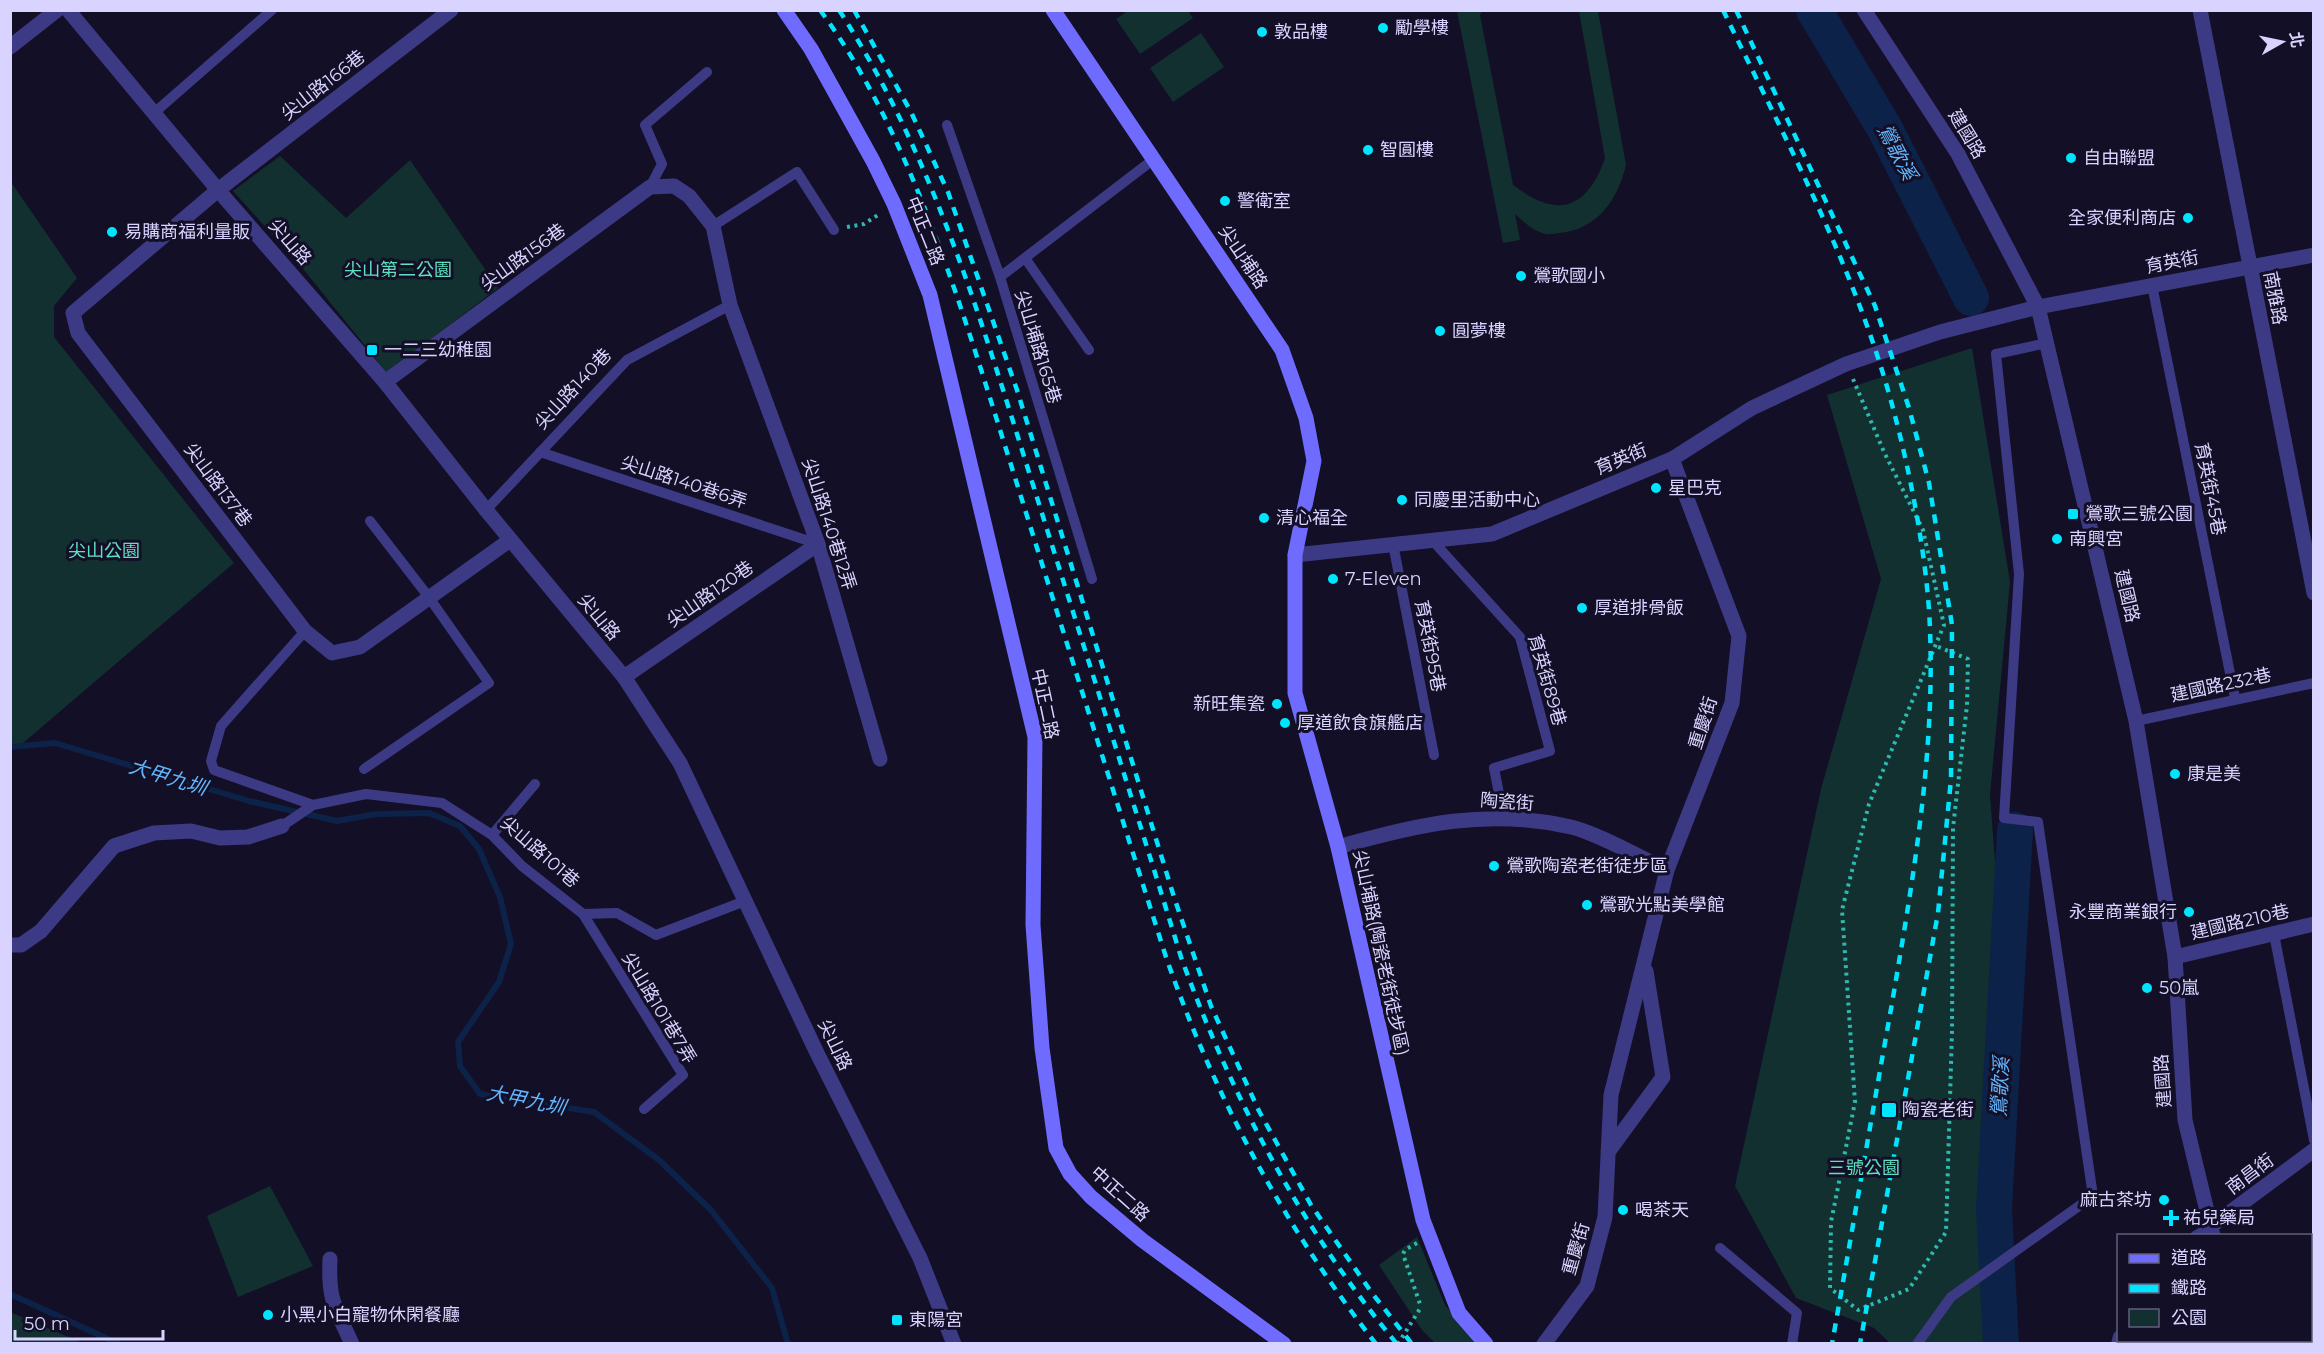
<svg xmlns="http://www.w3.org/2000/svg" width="2324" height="1354" font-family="Montserrat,'Noto Sans TC',sans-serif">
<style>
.green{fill:#12302f}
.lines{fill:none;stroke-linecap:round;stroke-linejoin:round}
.stream{stroke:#0c2248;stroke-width:6}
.river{stroke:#0c2248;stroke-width:36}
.path{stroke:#2fb8b0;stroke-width:4;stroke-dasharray:3 4.5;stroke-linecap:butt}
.service{stroke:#3d3a85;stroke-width:10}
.pedestrian{stroke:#3d3a85;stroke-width:15}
.minor{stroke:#3d3a85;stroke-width:15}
.tertiary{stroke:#3d3a85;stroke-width:15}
.secondary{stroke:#6f6bff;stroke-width:15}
.rail{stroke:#00e5ff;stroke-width:4.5;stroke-dasharray:9 8;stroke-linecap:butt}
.path-bridge{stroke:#2fb8b0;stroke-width:4;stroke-dasharray:3 4.5;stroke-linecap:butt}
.poi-dot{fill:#00e5ff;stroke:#130f26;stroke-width:2}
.labels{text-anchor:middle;stroke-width:6;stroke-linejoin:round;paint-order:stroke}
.poi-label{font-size:18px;fill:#d9d4ff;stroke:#130f26;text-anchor:start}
.street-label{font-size:18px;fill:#d9d4ff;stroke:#130f26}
.park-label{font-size:18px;fill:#5fe0c0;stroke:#130f26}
.water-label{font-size:20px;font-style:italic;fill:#62b6ff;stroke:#130f26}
</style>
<rect width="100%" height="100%" fill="#130f26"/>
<!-- green -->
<path class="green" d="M1129,10L1188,11L1193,18L1140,54L1116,19Z
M1457,11H1482L1480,15L1513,185C1557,219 1587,210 1605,158L1579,11H1598L1626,165C1618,199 1598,229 1560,233C1556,233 1550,235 1546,234C1534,232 1524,222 1515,214L1520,240L1503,243Z
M1201,33L1224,67L1173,102L1150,68Z
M280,156L346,218L410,160L498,288L387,373L300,265L233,191Z
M11,182L77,278L54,306V337L234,563L16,749H11Z
M1972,348L2010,582L1990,795L1998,901L1983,1247L1988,1343H1890L1874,1328L1796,1298L1735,1186L1821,789L1881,579L1827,395Z
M270,1186L313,1266L238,1297L207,1216Z
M1417,1237L1445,1305L1477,1343H1435L1422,1330L1379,1265Z
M10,1312L83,1343H11Z"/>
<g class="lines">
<!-- stream -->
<path class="stream" d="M10,747L55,743L249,801L337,821L376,814L429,813L460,826L479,849L500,897L511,944L499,982L458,1042L460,1066L480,1094L594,1112L659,1160L711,1210L772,1288L788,1344
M10,1294L119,1344"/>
<!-- river -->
<path class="river" d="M1814,10L1885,129L1971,298
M2001,1344L1994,1209L2015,830"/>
<!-- path -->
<path class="path" d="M847,227L864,224L881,213
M1853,379L1884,452L1923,530L1944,625L1869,804L1842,910L1855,1102L1831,1222L1830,1288L1858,1310L1909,1289L1946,1232L1952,1031L1953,828L1967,705L1968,659L1936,646
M1417,1243L1405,1250L1403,1254L1421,1307"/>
<!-- service -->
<path class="service" d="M154,113L272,10
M947,125L1000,277
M650,187L662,164L645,125L707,72
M713,226L797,172L834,230
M1025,258L1089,350
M2152,285L2235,698
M540,452L818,544
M486,510L627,360L730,305
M1432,540L1520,637L1550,751L1494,768L1504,819
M1393,544L1434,755
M1092,579L1000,277L1154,159
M305,631L221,726L211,761L214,770L313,805
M2136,721L2314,683
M364,769L489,683L428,596L370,521
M282,826L313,805L366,794L442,803L492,835L522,866L583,914L617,913L656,935L745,901
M492,835L535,784
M583,914L683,1075L644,1109
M2274,934L2314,1140
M2195,1236L2210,1227
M1720,1248L1797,1313L1792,1344
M1917,1344L1951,1297L2093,1196L2038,822L2004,818L2019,574L1996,354L2047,343
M2116,1344L2118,1336"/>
<!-- pedestrian -->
<path class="pedestrian" d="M1338,847C1418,824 1488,808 1571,827C1597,833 1641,858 1667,870
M1608,1152L1663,1077L1646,971
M1544,1344L1587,1286L1605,1217L1611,1095L1667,870L1732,703L1739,636L1672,459"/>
<!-- minor -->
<path class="minor" d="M451,10L218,190L73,313L78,333L305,631L332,653L360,647L510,540
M2200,10L2314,593
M10,47L57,10
M385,382L650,187L674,186L689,196L713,226L730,305L818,544L880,759
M1295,555L1492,534L1672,459L1752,408L1846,364L1940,332L2038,307L2314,255
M624,677L818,544
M10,945H21L41,931L114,846L154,833L191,831L220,838L248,837L282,826
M2175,957L2314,924
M2210,1227L2314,1150
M330,1259C328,1301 335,1306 352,1344"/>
<!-- tertiary -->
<path class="tertiary" d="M68,10L218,190L385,382L486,510L624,677L680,763L817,1053L920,1258L954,1344
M1864,10L1958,154L2038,307L2136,721L2175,957L2185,1120L2213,1236
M2258,1340L2260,1344"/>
<!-- secondary -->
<path class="secondary" d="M784,10L811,49L873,161L894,204L930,295L1035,737L1033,925L1042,1048L1056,1148L1070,1174L1091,1197L1142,1240L1284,1344
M1053,10L1282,350L1306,418L1314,461L1295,555V693L1338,847L1423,1220L1459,1313L1486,1344"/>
<!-- rail -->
<path class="rail" d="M820,10C913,135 965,320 1012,468C1063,631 1114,794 1166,957C1215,1098 1284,1226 1376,1344
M839,10C934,156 982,324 1034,488C1083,644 1133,801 1181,957C1232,1098 1301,1228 1397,1344
M854,10L911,112L948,192L1017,390L1174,897L1211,1006L1259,1111L1311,1205L1372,1293L1412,1344
M1723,10C1786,141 1857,271 1894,412C1911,476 1928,564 1930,630C1935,757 1912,885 1891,1009C1871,1120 1852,1232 1832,1344
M1736,10L1875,306L1909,408L1929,483L1952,625L1951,779L1938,913L1860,1344"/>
<!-- path-bridge -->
<path class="path-bridge" d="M1398,1344L1421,1307"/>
</g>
<!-- markers -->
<g class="poi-dot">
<circle cx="1383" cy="28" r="6"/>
<circle cx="1262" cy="32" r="6"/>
<circle cx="1368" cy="150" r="6"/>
<circle cx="2071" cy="158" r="6"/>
<circle cx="1225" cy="201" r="6"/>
<circle cx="2188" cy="218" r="6"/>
<circle cx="112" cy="232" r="6"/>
<circle cx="1521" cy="276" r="6"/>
<circle cx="1440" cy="331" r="6"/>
<rect x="366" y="344" width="12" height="12" rx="3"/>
<circle cx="1656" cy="488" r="6"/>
<circle cx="1402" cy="500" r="6"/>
<rect x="2067" y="508" width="12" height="12" rx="3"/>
<circle cx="1264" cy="518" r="6"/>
<circle cx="2057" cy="539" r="6"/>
<circle cx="1333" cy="579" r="6"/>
<circle cx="1582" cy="608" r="6"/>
<circle cx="1277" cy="704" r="6"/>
<circle cx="1285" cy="723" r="6"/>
<circle cx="2175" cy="774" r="6"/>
<circle cx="1494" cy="866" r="6"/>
<circle cx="1587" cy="905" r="6"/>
<circle cx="2189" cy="912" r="6"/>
<circle cx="2147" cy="988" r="6"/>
<rect x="1881" y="1102" width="16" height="16" rx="3"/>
<circle cx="2164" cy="1200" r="6"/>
<circle cx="1623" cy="1210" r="6"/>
<path d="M2168 1209h6v6h6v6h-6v6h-6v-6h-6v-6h6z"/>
<circle cx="268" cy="1315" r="6"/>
<rect x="891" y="1314" width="12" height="12" rx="3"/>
</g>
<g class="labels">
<!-- poi labels -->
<g class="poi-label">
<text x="1395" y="34">勵學樓</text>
<text x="1274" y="38">敦品樓</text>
<text x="1380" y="156">智圓樓</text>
<text x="2083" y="164">自由聯盟</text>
<text x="1237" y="207">警衛室</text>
<text x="2176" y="224" text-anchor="end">全家便利商店</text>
<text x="124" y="238">易購商福利量販</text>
<text x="1533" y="282">鶯歌國小</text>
<text x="1452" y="337">圓夢樓</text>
<text x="384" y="356">一二三幼稚園</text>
<text x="1668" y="494">星巴克</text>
<text x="1414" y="506">同慶里活動中心</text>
<text x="2085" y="520">鶯歌三號公園</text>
<text x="1276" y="524">清心福全</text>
<text x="2069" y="545">南興宮</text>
<text x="1345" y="585">7-Eleven</text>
<text x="1594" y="614">厚道排骨飯</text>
<text x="1265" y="710" text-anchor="end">新旺集瓷</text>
<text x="1297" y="729">厚道飲食旗艦店</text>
<text x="2187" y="780">康是美</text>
<text x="1506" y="872">鶯歌陶瓷老街徒步區</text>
<text x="1599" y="911">鶯歌光點美學館</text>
<text x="2177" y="918" text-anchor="end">永豐商業銀行</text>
<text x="2159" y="994">50嵐</text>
<text x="1902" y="1116">陶瓷老街</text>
<text x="2152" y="1206" text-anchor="end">麻古茶坊</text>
<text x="1635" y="1216">喝茶天</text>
<text x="2183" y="1224">祐兒藥局</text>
<text x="280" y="1321">小黑小白寵物休閑餐廳</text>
<text x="909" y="1326">東陽宮</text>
</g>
<!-- street labels -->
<g class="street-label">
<text transform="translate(323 85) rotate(-38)" y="6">尖山路166巷</text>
<text transform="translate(1967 134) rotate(59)" y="6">建國路</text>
<text transform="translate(925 231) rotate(68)" y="6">中正二路</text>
<text transform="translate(290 242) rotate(49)" y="6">尖山路</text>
<text transform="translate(523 257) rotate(-36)" y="6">尖山路156巷</text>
<text transform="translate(1243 257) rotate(56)" y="6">尖山埔路</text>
<text transform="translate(2172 262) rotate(-11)" y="6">育英街</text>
<text transform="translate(2275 298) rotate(79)" y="6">南雅路</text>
<text transform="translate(1038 347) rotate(73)" y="6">尖山埔路165巷</text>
<text transform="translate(573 389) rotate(-47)" y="6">尖山路140巷</text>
<text transform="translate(1621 459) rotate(-22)" y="6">育英街</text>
<text transform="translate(684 482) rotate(18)" y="6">尖山路140巷6弄</text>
<text transform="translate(218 485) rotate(53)" y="6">尖山路137巷</text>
<text transform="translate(2210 489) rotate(79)" y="6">育英街45巷</text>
<text transform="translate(829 524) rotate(72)" y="6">尖山路140巷12弄</text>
<text transform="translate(710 594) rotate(-35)" y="6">尖山路120巷</text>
<text transform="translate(2127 596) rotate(77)" y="6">建國路</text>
<text transform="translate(599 617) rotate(50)" y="6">尖山路</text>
<text transform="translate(1430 646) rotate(79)" y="6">育英街95巷</text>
<text transform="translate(1547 680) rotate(74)" y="6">育英街89巷</text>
<text transform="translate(2221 685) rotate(-12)" y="6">建國路232巷</text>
<text transform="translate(1045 704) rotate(78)" y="6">中正二路</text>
<text transform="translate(1703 723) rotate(-72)" y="6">重慶街</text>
<text transform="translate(1507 802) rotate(4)" y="6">陶瓷街</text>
<text transform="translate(540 852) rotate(41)" y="6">尖山路101巷</text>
<text transform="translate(2240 922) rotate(-13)" y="6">建國路210巷</text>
<text transform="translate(1381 953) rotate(78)" y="6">尖山埔路(陶瓷老街徒步區)</text>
<text transform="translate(659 1008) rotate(59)" y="6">尖山路101巷7弄</text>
<text transform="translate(835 1045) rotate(64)" y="6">尖山路</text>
<text transform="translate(2163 1081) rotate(-94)" y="6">建國路</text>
<text transform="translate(2250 1174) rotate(-37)" y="6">南昌街</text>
<text transform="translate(1120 1194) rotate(42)" y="6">中正二路</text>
<text transform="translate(1576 1249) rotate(-74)" y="6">重慶街</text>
</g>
<!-- park labels -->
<g class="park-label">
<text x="398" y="276">尖山第二公園</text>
<text x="104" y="557">尖山公園</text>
<text x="1864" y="1174">三號公園</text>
</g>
<!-- water labels -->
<g class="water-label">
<text transform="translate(1897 152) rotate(62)" y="7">鶯歌溪</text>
<text transform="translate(168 777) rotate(17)" y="7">大甲九圳</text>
<text transform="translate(2000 1087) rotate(-87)" y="7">鶯歌溪</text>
<text transform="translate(526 1100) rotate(11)" y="7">大甲九圳</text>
</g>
</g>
<!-- border -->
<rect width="2324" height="1354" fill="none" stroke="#d9d4ff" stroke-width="24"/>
<!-- legend -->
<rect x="2117" y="1234" width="195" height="108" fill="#130f26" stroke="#625e7d" stroke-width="1.5"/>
<rect x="2129" y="1254" width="30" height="9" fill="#6f6bff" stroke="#625e7d" stroke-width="1.5"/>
<text x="2171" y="1264" font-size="18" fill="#d9d4ff">道路</text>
<rect x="2129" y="1284" width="30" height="9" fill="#00e5ff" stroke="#625e7d" stroke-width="1.5"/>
<text x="2171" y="1294" font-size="18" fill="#d9d4ff">鐵路</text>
<rect x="2129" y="1309" width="30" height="18" fill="#12302f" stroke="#625e7d" stroke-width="1.5"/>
<text x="2171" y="1324" font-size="18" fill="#d9d4ff">公園</text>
<!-- north arrow -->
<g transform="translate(2282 42) rotate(81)" stroke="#130f26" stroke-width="4.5" paint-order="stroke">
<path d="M0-4.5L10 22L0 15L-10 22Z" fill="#d9d4ff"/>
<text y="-9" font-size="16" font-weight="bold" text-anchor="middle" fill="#d9d4ff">北</text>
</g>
<!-- scale -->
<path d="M15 1330v9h148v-9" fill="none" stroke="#d9d4ff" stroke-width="3"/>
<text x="24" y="1330" font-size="18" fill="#d9d4ff" stroke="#130f26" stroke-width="4.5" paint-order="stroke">50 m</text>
</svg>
